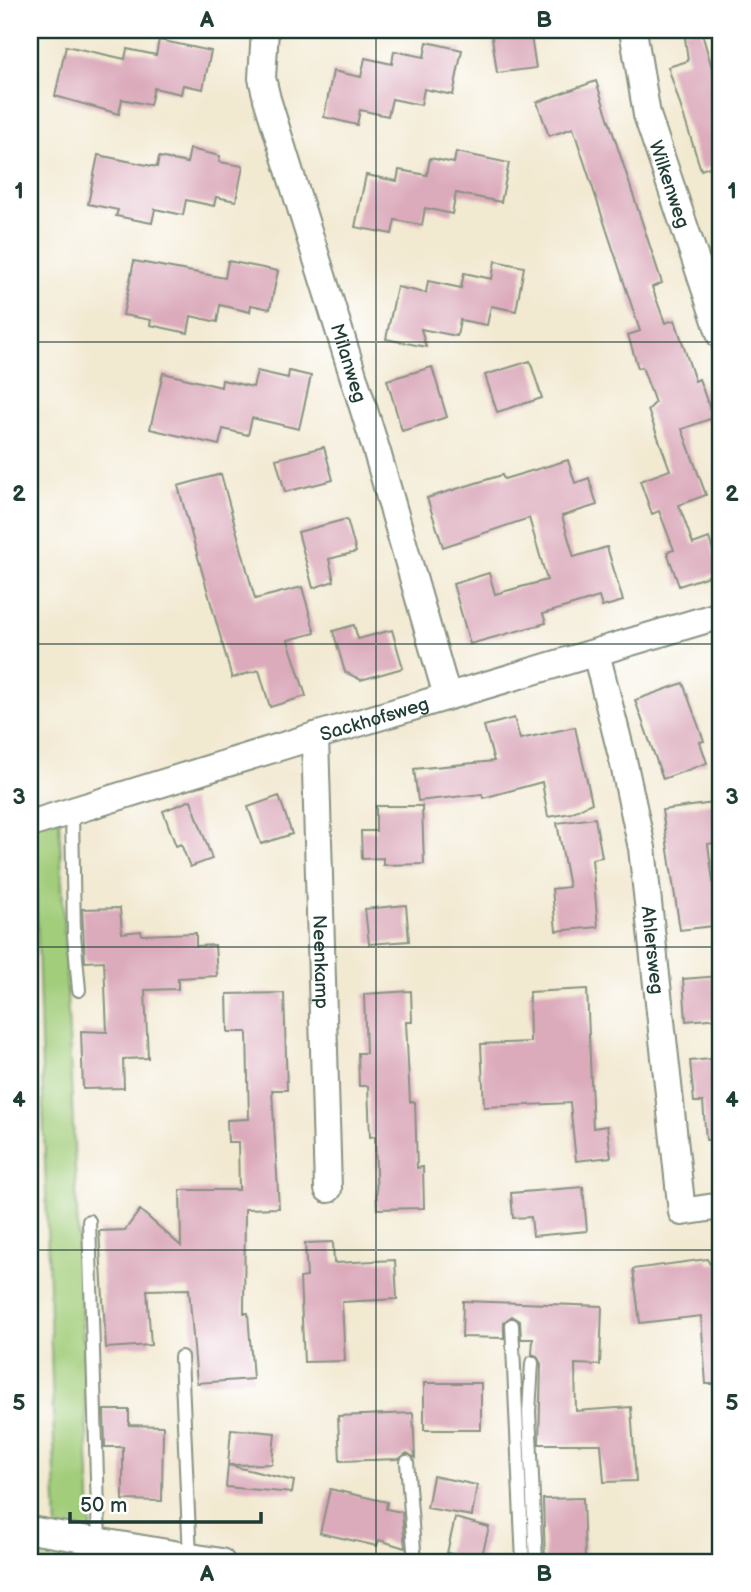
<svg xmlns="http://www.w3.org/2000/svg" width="751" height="1592" font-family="'Balsamiq Sans',sans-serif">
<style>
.green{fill:#a2cd7a;stroke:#608557;stroke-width:2}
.building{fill:#dbaabb}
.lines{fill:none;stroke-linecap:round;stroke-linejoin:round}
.lane-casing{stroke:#889382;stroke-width:16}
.street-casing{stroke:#889382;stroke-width:30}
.lane{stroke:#fff;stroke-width:12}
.street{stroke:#fff;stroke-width:26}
.grid{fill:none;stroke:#1f3d34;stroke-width:2;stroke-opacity:0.55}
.labels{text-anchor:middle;stroke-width:5;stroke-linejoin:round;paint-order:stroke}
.street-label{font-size:19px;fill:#1f3d34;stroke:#fff}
.neatline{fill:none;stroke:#1f3d34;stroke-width:2.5}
.grid-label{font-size:23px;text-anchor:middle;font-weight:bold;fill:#1f3d34}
</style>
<rect width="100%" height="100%" fill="#fff"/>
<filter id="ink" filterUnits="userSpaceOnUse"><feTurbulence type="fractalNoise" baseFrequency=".0143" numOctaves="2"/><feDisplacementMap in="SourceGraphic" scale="14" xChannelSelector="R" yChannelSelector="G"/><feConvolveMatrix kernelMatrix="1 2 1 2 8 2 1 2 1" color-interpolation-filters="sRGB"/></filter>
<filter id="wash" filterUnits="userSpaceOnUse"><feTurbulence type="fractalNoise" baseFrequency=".00686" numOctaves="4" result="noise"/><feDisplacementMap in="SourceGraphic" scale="28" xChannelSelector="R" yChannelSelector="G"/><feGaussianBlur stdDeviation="1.57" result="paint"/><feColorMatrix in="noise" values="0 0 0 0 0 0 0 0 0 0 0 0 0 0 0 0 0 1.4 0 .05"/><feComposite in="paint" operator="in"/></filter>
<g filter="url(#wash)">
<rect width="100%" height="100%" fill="#f2e9d1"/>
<!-- green -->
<path class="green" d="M59,815L92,1541L57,1535L34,823Z
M30,1531L92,1544V1562H30Z"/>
<g id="blocks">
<!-- building -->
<path class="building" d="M491,30H530L536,68L497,73Z
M684,30H701L721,99V163L701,170L668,67L688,61Z
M159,40L211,51L203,89L183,85L181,94L154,88L150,105L122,99L119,114L55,96L66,46L125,59L127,49L156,55Z
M427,42L462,50L453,95L424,89L421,105L392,99L388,116L360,110L357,125L324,117L333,71L361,77L365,58L392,64L394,51L424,57Z
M596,81L662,283L652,287L665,323L675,320L695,381L699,379L713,418L682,429L706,495L679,505L693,544L709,538L720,572L679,586L667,552L674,550L659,511L652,514L640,481L670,470L648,410L655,403L642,367L638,368L628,335L640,331L573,128L549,136L537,102Z
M190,149L220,156L219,162L243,166L236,201L216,197L214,206L186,200L183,215L155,209L152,223L116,216L118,210L88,204L98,155L157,167L159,157L187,163Z
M456,152L509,163L501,202L456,193L452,214L425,208L422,225L395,220L392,234L355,227L366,175L397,181L399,170L427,175L430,158L454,163Z
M134,261L225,278L228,261L278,271L270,309L251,305L250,312L220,305L217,322L191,316L188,333L150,325L151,320L123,315Z
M495,261L524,267L516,311L491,306L487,325L460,320L457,336L421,329L426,347L386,339L397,287L426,293L428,281L461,288L464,273L492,279Z
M530,361L542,398L497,412L485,375Z
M432,367L447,417L402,431L387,380Z
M257,371L288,378L289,371L311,376L299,429L252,418L248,435L223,429L219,445L150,429L163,373L221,387L222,380L253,387Z
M324,447L333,480L285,492L276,459Z
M568,460L575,483L589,478L597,505L562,516L574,557L607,547L623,601L602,607L599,597L543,614L546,623L470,644L453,584L489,573L495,594L547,580L529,518L443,547L427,498L502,475L504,479Z
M221,474L255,599L302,587L315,633L288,640L306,696L270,707L259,670L232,678L178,486Z
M347,519L356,552L329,559L334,581L313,588L298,532Z
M354,625L358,639L392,630L403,668L361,680L345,672L333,631Z
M683,683L704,741L700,742L707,763L663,779L635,700Z
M514,718L520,739L575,727L592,803L571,813L548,817L542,782L483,798L482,794L418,801L414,769L494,761L484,726Z
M279,796L292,834L261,844L248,807Z
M191,800L212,859L190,867L181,844L176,846L163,811Z
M714,803L719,842L708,844L714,889L719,888L721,925L680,930L662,810Z
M376,806H422L424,864L383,865V858L362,859L361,831H376Z
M595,818L602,857L592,859L598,927L556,931L552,889L569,887L557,823Z
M406,905L409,941L369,944L365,909Z
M120,908L122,933L141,931L142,935L196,933V946L215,945L217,976L178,978V989L145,990L148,1058L123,1059L124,1088L83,1089L81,1031L107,1032L104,961L85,962L82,909Z
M720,976L721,1018L686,1021L683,979Z
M587,989L593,1128L607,1126L611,1157L576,1161L570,1103L484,1107L481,1044L530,1042L529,992Z
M411,991L412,1022H406L410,1102H415L417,1168L423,1167L424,1208L377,1209L375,1136L370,1137L368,1086H359L358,1053H366L364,994Z
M284,993L287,1090H272L279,1208L245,1209L244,1313H248L253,1379L197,1383L189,1289L147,1290L151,1345L106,1348L99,1231L125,1230L140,1210L181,1246L180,1190H239L238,1142H228L227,1120L249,1119L247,1032H228L227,994Z
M721,1058V1140H706L703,1102H694L690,1061Z
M583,1187L587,1231L533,1236L531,1217L513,1218L511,1193Z
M333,1242L334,1263L395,1260L397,1299L342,1302L345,1361L304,1362L300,1278L307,1277L305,1243Z
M707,1259L710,1264L721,1263V1384H706L701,1316L640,1323L633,1269Z
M463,1301L602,1306L600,1365L575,1364L576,1411L631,1407L636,1481L604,1482L601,1444H539L541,1364L537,1356L532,1354L533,1339H521L520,1321L512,1316L504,1322V1338L462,1337Z
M424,1383H481V1430H424Z
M104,1410H129V1425L163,1426L162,1501L123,1500V1447H105Z
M413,1413L415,1458L407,1453L399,1459L340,1461L338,1416Z
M231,1429L275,1433L272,1464L228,1465Z
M228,1465L294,1481L292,1493L226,1487Z
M433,1476L477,1485L472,1516L427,1508Z
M330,1489L387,1502L386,1509L402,1512L405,1548L379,1540L377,1546L320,1533Z
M583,1498L585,1557L545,1559L543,1499Z
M455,1518L489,1527L481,1560L447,1553Z"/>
</g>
</g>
<g filter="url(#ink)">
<use href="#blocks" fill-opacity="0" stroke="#889382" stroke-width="2"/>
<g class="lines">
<defs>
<path id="lane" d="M72,811L74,935L79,990
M89,1221L99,1542
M512,1325L523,1562
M181,1357L190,1557
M532,1363L529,1412L536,1562
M407,1462L415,1562
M92,1541V1562"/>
<g id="street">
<path id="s1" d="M265,30L262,78L267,99L377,452L447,696"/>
<path id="s2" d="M633,30L647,115L721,336"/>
<path id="s3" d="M596,653L623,760L642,848L682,1212L721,1206"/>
<path id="s4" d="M315,736L328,1189"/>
<path id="s5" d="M30,824L315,736L721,615"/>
<path d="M30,1530L221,1562"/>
</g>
</defs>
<!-- lane casing -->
<use href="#lane" class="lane-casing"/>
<!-- street casing -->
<use href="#street" class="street-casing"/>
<!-- lane -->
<use href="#lane" class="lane"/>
<!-- street -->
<use href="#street" class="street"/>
</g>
</g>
<!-- grid -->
<path class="grid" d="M376,30V1562M30,342H721M30,644H721M30,947H721M30,1250H721"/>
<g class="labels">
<!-- street labels -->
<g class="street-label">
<text dy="7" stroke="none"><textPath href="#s2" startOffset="159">Wilkenweg</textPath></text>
<text dy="7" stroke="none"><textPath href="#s1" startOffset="346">Milanweg</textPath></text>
<text dy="7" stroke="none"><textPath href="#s5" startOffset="360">Sackhofsweg</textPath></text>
<text dy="7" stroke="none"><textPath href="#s3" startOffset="303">Ahlersweg</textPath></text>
<text dy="7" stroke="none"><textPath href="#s4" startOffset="226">Neenkamp</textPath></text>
</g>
</g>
<!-- margin -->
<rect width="751" height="1592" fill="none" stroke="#fff" stroke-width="77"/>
<!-- scale -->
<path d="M70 1512v10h191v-10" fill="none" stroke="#1f3d34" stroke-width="3.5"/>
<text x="80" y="1512" font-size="21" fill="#1f3d34" stroke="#ffffff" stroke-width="5" paint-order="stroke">50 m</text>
<rect x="38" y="38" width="674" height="1516" class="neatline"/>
<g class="grid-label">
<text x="207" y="27">A</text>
<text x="544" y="27">B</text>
<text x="19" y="198">1</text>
<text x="732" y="198">1</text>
<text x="19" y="501">2</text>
<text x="732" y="501">2</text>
<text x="19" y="804">3</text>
<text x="732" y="804">3</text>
<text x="19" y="1107">4</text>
<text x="732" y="1107">4</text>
<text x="19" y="1410">5</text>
<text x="732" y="1410">5</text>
<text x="207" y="1581">A</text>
<text x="544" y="1581">B</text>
</g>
</svg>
